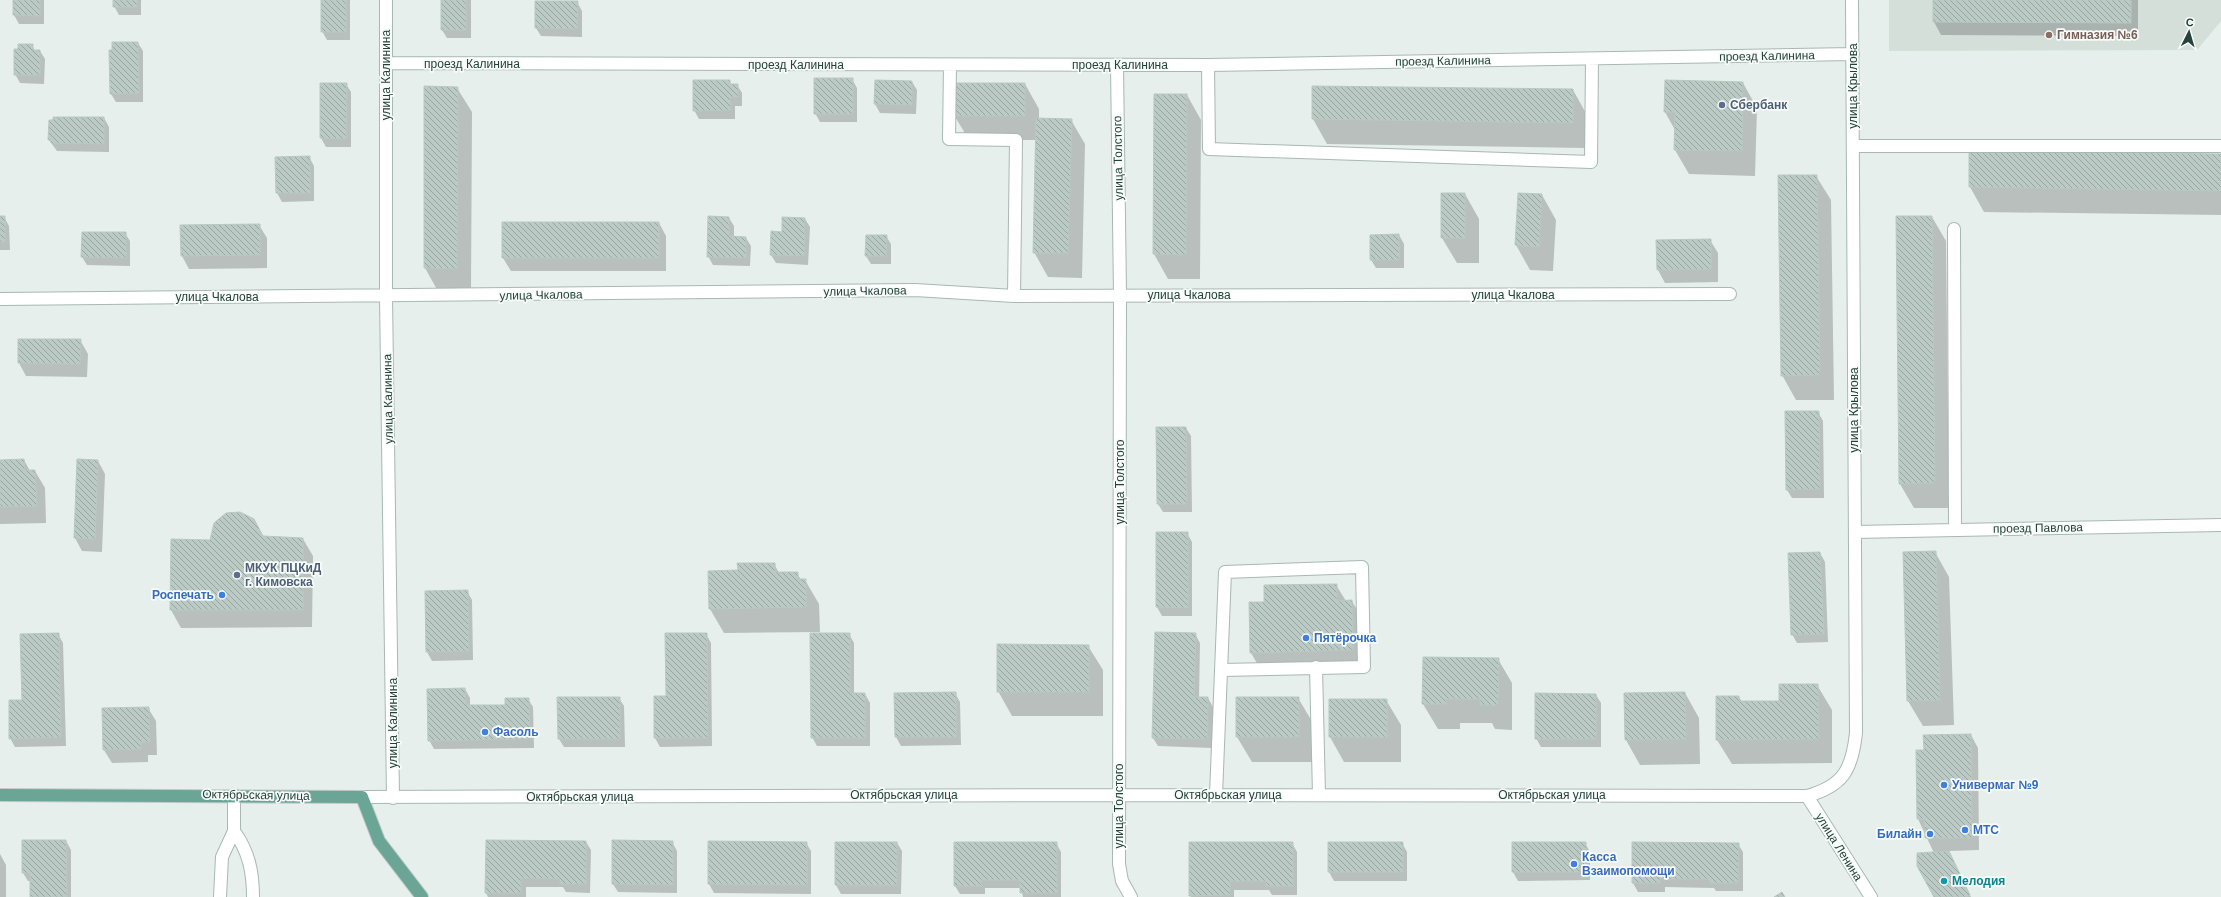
<svg xmlns="http://www.w3.org/2000/svg" width="2221" height="897" font-family="Arial,sans-serif">
<style>
.built{fill:#d4dfda}
.shadow{fill:#0003}
.building{fill:url(#building-back-hatch);stroke:#b8c9c2}
.lines{fill:none;stroke-linecap:round;stroke-linejoin:round}
.minor-casing{stroke:#a8b8b2;stroke-width:14}
.major-casing{stroke:#c2cac8;stroke-width:14}
.minor{stroke:#fff;stroke-width:12}
.major{stroke:#6aa596;stroke-width:12}
.education-dot{fill:#8d6e63;stroke:#f7fbf9;stroke-width:1.5}
.service-dot{fill:#5c6f8a;stroke:#f7fbf9;stroke-width:1.5}
.shop-dot{fill:#3f7fe0;stroke:#f7fbf9;stroke-width:1.5}
.culture-dot{fill:#0f9aa8;stroke:#f7fbf9;stroke-width:1.5}
.labels{text-anchor:middle;stroke-width:3.5;stroke-linejoin:round;paint-order:stroke}
.education-label{font-size:12px;font-weight:bold;fill:#785e54;stroke:#f7fbf9;text-anchor:start}
.street-label{font-size:12px;fill:#24423a;stroke:#f7fbf9}
.service-label{font-size:12px;font-weight:bold;fill:#4e5e75;stroke:#f7fbf9;text-anchor:start}
.shop-label{font-size:12px;font-weight:bold;fill:#366cbe;stroke:#f7fbf9;text-anchor:start}
.culture-label{font-size:12px;font-weight:bold;fill:#0d838f;stroke:#f7fbf9;text-anchor:start}
</style>
<defs>
<pattern id="building-back-hatch" width="6" height="6" patternUnits="userSpaceOnUse"><rect width="6" height="6" fill="#bbcac4"/><path d="M-1 5l2 2M0 0l6 6M5-1l2 2" fill="none" stroke="#98a6a0"/></pattern>
</defs>
<rect width="100%" height="100%" fill="#e6efeb"/>
<!-- built -->
<path class="built" d="M1889,0H2221V21L2197,50L1889,51Z"/>
<!-- shadow -->
<path class="shadow" d="M14,0H44V24H19L14,15Z
M114,0H141V15H119L114,6Z
M322,0H350V40H327L322,31Z
M442,0H471V38H447L442,30Z
M1934,0H2138V36L1941,35L1934,22Z
M577,2L582,11V37L541,36L536,28Z
M138,43L143,51V102H116L111,94Z
M32,45L35,51H40L45,59L44,84L20,83L15,74Z
M852,79L857,88V122H820L815,113Z
M729,81L732,85H737L742,93V106H735V119H699L694,110Z
M912,82L917,90L916,114L880,113L875,104Z
M1743,83L1757,108L1755,176L1689,174L1675,150V130L1665,112Z
M321,84H346L351,92V147H326L321,138Z
M1025,84L1039,109V119L1071,120L1085,144L1082,278L1048,277L1034,252L1037,140H969L954,115Z
M425,87L457,88L472,112L471,293H439L425,268Z
M1313,87L1573,90L1587,115L1586,148L1327,144L1313,119Z
M1155,95H1187L1201,120L1200,279H1168L1154,254Z
M104,118L109,127V152L57,151L49,140Z
M2221,155V215L1984,212L1970,187Z
M309,157L314,166V201L282,202L277,193L276,158Z
M1816,176L1831,200L1834,400H1796L1782,375Z
M1465,194L1479,219V263H1457L1442,238Z
M1542,195L1556,220L1553,271L1530,270L1516,245Z
M0,217H4L9,226L10,250H0Z
M1932,217L1946,241L1949,508H1914L1900,484Z
M729,218L734,226V237L746,238L751,246L750,266L713,265L708,256Z
M805,219L810,227L808,265L776,263L771,255L783,233Z
M659,223L666,236V271H511L503,258Z
M259,225L267,238V268L189,269L182,256Z
M125,233L130,241V266L87,265L82,257Z
M1399,235L1404,244V268H1376L1371,260Z
M886,236L891,244V264H871L866,256Z
M1710,240L1718,253V282L1665,283L1658,270Z
M19,340H80L88,354L87,377L26,376L19,363Z
M1818,412L1823,421L1824,498H1792L1787,490Z
M1186,428L1191,436L1192,512H1163L1158,504Z
M24,460L30,471H35L45,488L46,523L0,524V461Z
M98,461L105,474L102,552L82,551L75,538Z
M1157,533H1187L1192,542V616H1162L1157,607Z
M263,537L303,539L313,556L312,627L181,628L171,610L172,540L211,541Z
M1935,552L1949,577L1954,725L1923,726L1908,701L1904,553Z
M1820,553L1825,562L1828,642L1797,643L1792,634Z
M774,564L779,573H797L801,580H805L819,604L820,632L724,633L710,609L739,571Z
M1336,585L1346,601H1352L1362,619L1363,668L1261,670L1251,653L1265,603Z
M467,591L472,600L473,660L432,661L427,652L426,592Z
M58,634L63,643L66,746L15,747L10,738L23,701Z
M706,634L711,643L712,746L660,747L655,738V697H667Z
M849,634L854,643V694H865L870,703V746H817L812,737Z
M1195,634L1200,643L1199,698H1208L1213,707L1212,748L1158,746L1153,738Z
M1088,646L1103,670V716H1012L998,691Z
M1498,659L1512,683V730L1495,729L1492,723H1460V729H1438L1423,704Z
M1817,685L1832,710V763L1732,764L1717,740L1739,697L1742,702H1780Z
M465,689L470,698V706H506L528,699L533,707L534,748L434,749L429,740Z
M955,693L960,702L961,745L901,746L896,737L895,694Z
M1685,693L1699,718L1700,764L1640,765L1626,740Z
M1596,695L1601,703V747H1541L1536,738Z
M619,698L624,706L625,747H564L559,739Z
M1237,698H1298L1313,723V762H1252L1237,737Z
M1386,700L1401,725V762H1344L1330,737Z
M148,708L156,721L157,755H148V762L112,763L104,750Z
M1971,735L1978,748L1979,850L1948,851L1971,897H1935L1934,853L1918,819L1917,751H1925Z
M66,841L71,850V897H31V881H28L23,873Z
M586,842L591,850L590,893L566,892L563,887H526V897H488L486,893Z
M672,842L677,851V893L618,892L613,884Z
M709,842L806,843L811,851V894L714,893L709,884Z
M897,843L902,851L901,894H841L836,885Z
M1056,843L1061,852V897H1023L1021,888H985V894H960L955,886Z
M1292,843L1297,852V895H1272L1269,890H1234V897H1191L1190,895Z
M1329,843H1402L1407,852V881H1334L1329,872Z
M1585,843L1590,852V880L1518,881L1513,872Z
M1633,843L1738,844L1743,852V891H1716L1714,888L1665,887V892H1638L1633,883Z
M0,854L6,865V897H0Z"/>
<!-- building -->
<path class="building" d="M13,0H40V16L13,15Z
M113,0H137V7H113Z
M321,0H346V32H321Z
M441,0H466V30H441Z
M1933,0H2131V23L1933,22Z
M535,1H578L577,29L535,28Z
M112,42H138L139,93L110,94L109,50H112Z
M18,44H33V50H40V75H14V49H18Z
M814,78H853V114H814Z
M693,80H730V84H738V97H730L731,110L693,111Z
M875,80L912,81V105L874,104Z
M1665,80L1743,82L1742,151L1674,150L1675,112H1664Z
M320,83H347L346,139L320,138Z
M953,83H1025V116H953Z
M424,86L458,87L457,269L424,268Z
M1312,86L1573,89V123L1312,119Z
M1154,94H1187L1186,255L1153,254Z
M53,117H104V144L51,143V140H48L49,120H53Z
M1036,118L1072,119L1068,253H1033Z
M1969,150L2221,154V191L1969,187Z
M310,156V193H276L275,157Z
M1778,175H1817L1820,375L1781,376Z
M1441,193H1465V238H1441Z
M1518,193L1542,194L1539,247L1515,245Z
M0,216H5V242H0Z
M708,216L729,217V236L746,237V258L707,257Z
M1896,216H1932L1935,483L1899,484Z
M782,217L805,218L804,256L770,255L771,231L782,232Z
M502,222H659V258H502Z
M260,224V255L181,256L180,225Z
M82,232H126V258L81,257Z
M1399,234V260H1370V235Z
M866,235H887L886,256H865Z
M1711,239V269L1657,270L1656,240Z
M18,339H81L80,364L18,363Z
M1785,411H1819L1820,489L1786,490Z
M1156,427H1186L1187,504H1157Z
M24,459L25,470H35L37,506L0,507V460Z
M77,459L98,460L95,539L74,538Z
M240,512L254,519L263,536L303,538V610H170L171,539L210,540L214,523L226,513Z
M1156,532H1188V608L1156,607Z
M1936,551L1940,700L1907,701L1903,552Z
M1820,552L1824,634L1791,635L1788,553Z
M737,563H775V572H798V579H806V607L709,609L708,571L738,570Z
M1337,584V601L1352,600L1353,650L1250,653L1249,602H1264V585Z
M468,590L469,651L426,652L425,591Z
M1155,632L1196,633L1194,697H1208L1207,739L1152,738Z
M59,633L61,737L9,739V700H22L20,634Z
M665,633H707L708,738H654V696H666Z
M810,633H850V693H865V738H811Z
M997,644L1089,645V692H997Z
M1423,657L1499,658L1498,705H1480V699H1446V704H1422Z
M1779,684H1818L1819,739L1716,740V696H1739V701H1779Z
M465,688L466,705H505V698H529L530,739L428,741L427,689Z
M956,692V737H895L894,693Z
M1685,692L1686,739L1625,740L1624,693Z
M1535,693L1596,694V739H1535Z
M557,697H620V739H558Z
M1236,697H1299V737H1236Z
M1329,699H1387V737H1329Z
M149,707L150,742H141V749L103,750L102,708Z
M1971,734L1972,838H1925L1924,819H1917L1916,750H1924L1923,735Z
M22,840H66L67,897H30V873H22Z
M486,840L586,841V884H560V879L521,878V893H485Z
M612,840L673,841V885L612,884Z
M708,841L807,842V885L708,884Z
M835,842H897V885H835Z
M954,842H1057V893H1020V880H981V886H954Z
M1189,842H1293V886H1266V881H1230V895L1189,896Z
M1328,842H1403V872H1328Z
M1512,842H1586V872H1512Z
M1632,842L1739,843L1738,883H1710V879H1660V883H1632Z
M1949,851L1970,895L1966,897H1934L1917,866V853Z
M1782,892L1785,897H1774Z"/>
<g class="lines">
<defs>
<path id="minor" d="M386,0V297L393,798
M386,63L1208,65L1853,54
M950,65L949,139L1016,140L1014,296
M1117,65L1120,295L1119,864L1122,881L1131,897
M1208,65L1209,149L1591,162L1592,60
M1853,146H2221
M1954,229L1955,530
M0,299L915,290L1014,296L1730,294
M1855,532L2221,525
M1316,667L1319,795
M1216,795L1225,572L1362,567L1364,667L1221,670
M1807,796L1871,897
M362,797L1119,795L1807,796C1843,786 1852,770 1856,733L1852,0
M234,831C249,852 253,872 253,897
M220,897L222,857L234,831V795"/>
<path id="major" d="M0,795L362,797L379,841L422,897"/>
</defs>
<!-- minor casing -->
<use href="#minor" class="minor-casing"/>
<!-- major casing -->
<use href="#major" class="major-casing"/>
<!-- minor -->
<use href="#minor" class="minor"/>
<!-- major -->
<use href="#major" class="major"/>
</g>
<!-- markers -->
<circle class="education-dot" cx="2049" cy="35" r="4"/>
<g class="service-dot">
<circle cx="1722" cy="105" r="4"/>
<circle cx="237" cy="575" r="4"/>
</g>
<g class="shop-dot">
<circle cx="222" cy="595" r="4"/>
<circle cx="1306" cy="638" r="4"/>
<circle cx="485" cy="732" r="4"/>
<circle cx="1944" cy="785" r="4"/>
<circle cx="1965" cy="830" r="4"/>
<circle cx="1930" cy="834" r="4"/>
<circle cx="1574" cy="864" r="4"/>
</g>
<circle class="culture-dot" cx="1944" cy="881" r="4"/>
<g class="labels">
<!-- education labels -->
<g class="education-label">
<text x="2057" y="39">Гимназия №6</text>
</g>
<!-- street labels -->
<g class="street-label">
<text transform="translate(1767 56) rotate(-1)" y="4">проезд Калинина</text>
<text transform="translate(1443 61) rotate(-1)" y="4">проезд Калинина</text>
<text x="472" y="68">проезд Калинина</text>
<text x="796" y="69">проезд Калинина</text>
<text x="1120" y="69">проезд Калинина</text>
<text transform="translate(386 75) rotate(-90)" y="4">улица Калинина</text>
<text transform="translate(1853 86) rotate(-90)" y="4">улица Крылова</text>
<text transform="translate(1118 158) rotate(-91)" y="4">улица Толстого</text>
<text transform="translate(865 291) rotate(-1)" y="4">улица Чкалова</text>
<text transform="translate(541 295) rotate(-1)" y="4">улица Чкалова</text>
<text x="1189" y="299">улица Чкалова</text>
<text x="1513" y="299">улица Чкалова</text>
<text x="217" y="301">улица Чкалова</text>
<text transform="translate(388 399) rotate(-91)" y="4">улица Калинина</text>
<text transform="translate(1854 410) rotate(-90)" y="4">улица Крылова</text>
<text transform="translate(1120 482) rotate(-90)" y="4">улица Толстого</text>
<text transform="translate(2038 528) rotate(-1)" y="4">проезд Павлова</text>
<text transform="translate(393 723) rotate(-90)" y="4">улица Калинина</text>
<text transform="translate(256 795) rotate(1)" y="4">Октябрьская улица</text>
<text x="904" y="799">Октябрьская улица</text>
<text x="1228" y="799">Октябрьская улица</text>
<text x="1552" y="799">Октябрьская улица</text>
<text x="580" y="801">Октябрьская улица</text>
<text transform="translate(1119 806) rotate(-90)" y="4">улица Толстого</text>
<text transform="translate(1839 847) rotate(58)" y="4">улица Ленина</text>
</g>
<!-- service labels -->
<g class="service-label">
<text x="1730" y="109">Сбербанк</text>
<text x="245" y="572">МКУК ПЦКиД<tspan x="245" dy="14">г. Кимовска</tspan></text>
</g>
<!-- shop labels -->
<g class="shop-label">
<text x="214" y="599" text-anchor="end">Роспечать</text>
<text x="1314" y="642">Пятёрочка</text>
<text x="493" y="736">Фасоль</text>
<text x="1952" y="789">Универмаг №9</text>
<text x="1973" y="834">МТС</text>
<text x="1922" y="838" text-anchor="end">Билайн</text>
<text x="1582" y="861">Касса<tspan x="1582" dy="14">Взаимопомощи</tspan></text>
</g>
<!-- culture labels -->
<g class="culture-label">
<text x="1952" y="885">Мелодия</text>
</g>
</g>
<!-- north arrow -->
<g transform="translate(2189 32) rotate(5)" stroke="#f7fbf9" stroke-width="3" paint-order="stroke">
<path d="M0-3L7 15L0 10L-7 15Z" fill="#24423a"/>
<text y="-6" font-size="11" font-weight="bold" text-anchor="middle" fill="#24423a">С</text>
</g>
</svg>
